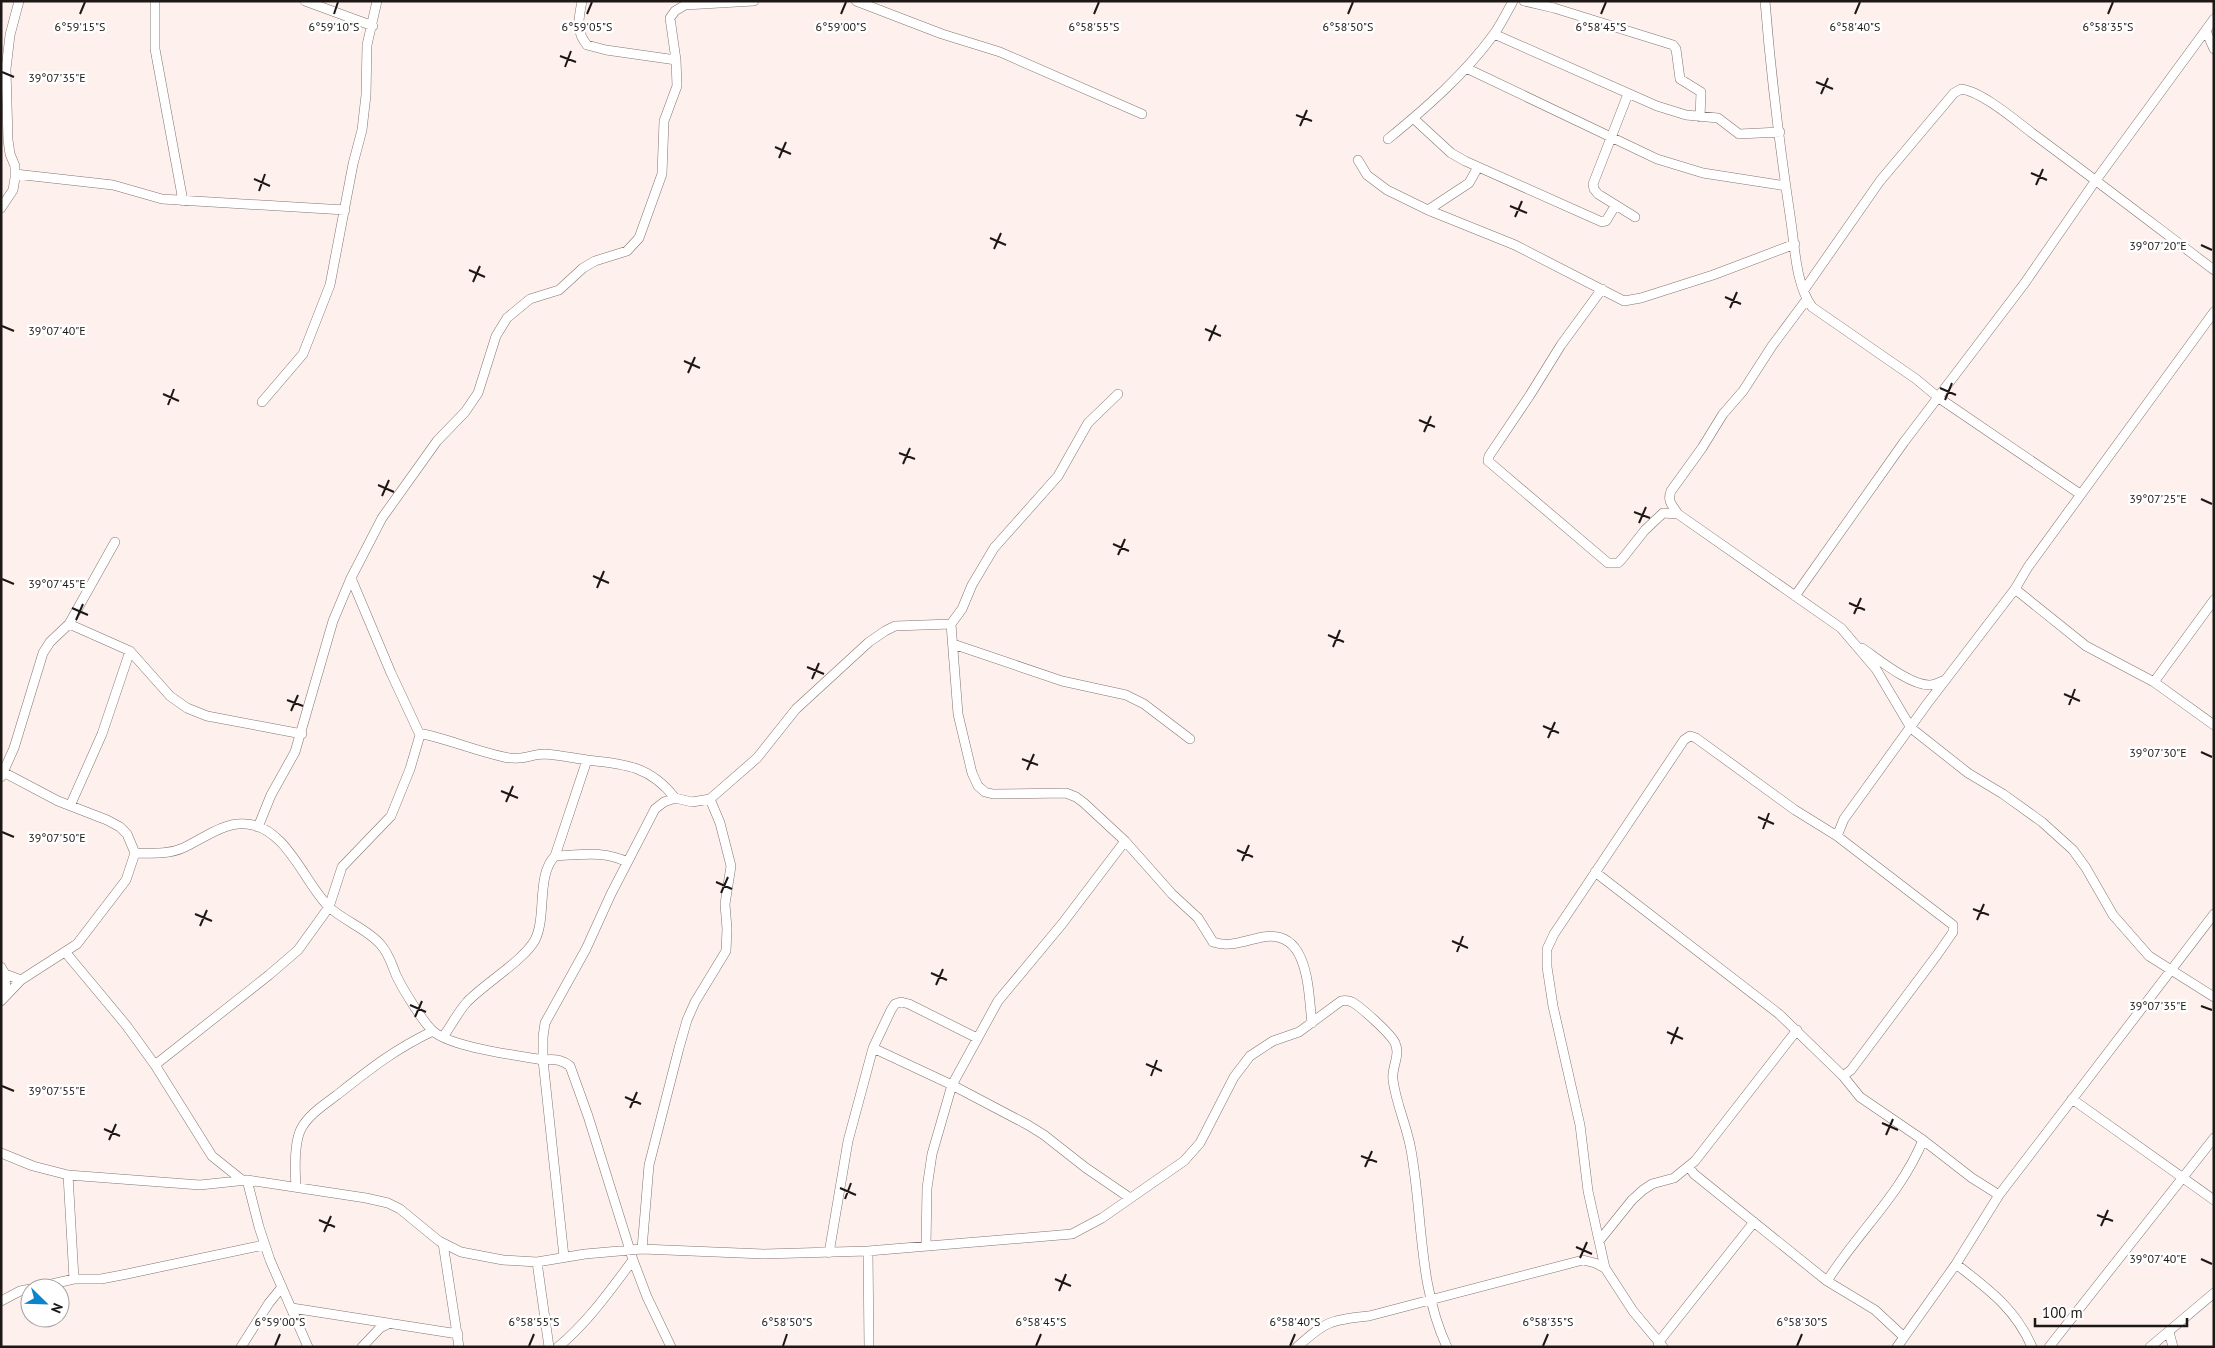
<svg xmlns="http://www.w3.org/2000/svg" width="2215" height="1348" font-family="'PT Sans',sans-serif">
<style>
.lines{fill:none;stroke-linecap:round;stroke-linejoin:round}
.minor-casing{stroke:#827672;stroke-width:10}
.minor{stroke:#fff;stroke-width:9}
.ticks{fill:none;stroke:#1d1816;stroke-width:2}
.ticks-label{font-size:12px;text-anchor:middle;fill:#1d1816;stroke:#fff;stroke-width:5;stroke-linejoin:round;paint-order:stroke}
</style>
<rect width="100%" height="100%" fill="#fef0ec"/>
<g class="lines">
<defs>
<path id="minor" d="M155,1V49L183,201
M305,1L373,26
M582,1C579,18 575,31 587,45L606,50L676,60
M856,1L942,34L1000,52L1142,114
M1524,1L1554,8L1673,45L1676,49L1680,79L1701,92L1700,117
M1765,1C1771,75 1780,149 1791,222C1795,249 1796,285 1812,307L1916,379L1939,398L2080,494
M2206,31L2214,49
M1494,34L1657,106L1686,115L1718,118L1739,134L1780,132
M1466,68L1657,159L1703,173L1786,186
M1628,94L1593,184L1594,189L1598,194L1635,217
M1413,118L1451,153L1465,161L1602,222L1606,221L1615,206
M1388,139C1426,108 1465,74 1494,34C1501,24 1507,12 1513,1
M1358,160L1367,175L1387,190L1428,210L1515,245L1624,301L1641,298L1713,275L1795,244
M15,174L113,185L162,199L345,210
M1,208L13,190L15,178V166L10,154L8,140L6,69L10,35L19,1
M1428,210L1469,183L1478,167
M1602,289L1561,345L1530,395L1489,456L1488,461L1608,563H1618L1622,559L1645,530L1663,513L1678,514
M1804,290L1880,181L1954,93L1961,89C1981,91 2015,120 2032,133C2093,178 2153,224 2214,270
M1807,299L1772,346L1743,391L1723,414L1702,448L1671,491C1667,501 1672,505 1678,514L1841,628L1876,669L1911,728L1968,773L2003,794L2042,822L2073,850L2086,868L2113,915L2149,956L2214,997
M262,402L303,354L330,285L353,164L362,130L366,95L367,45L377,1
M351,578L391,673L420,735
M2015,589L2086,646L2154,682L2214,725
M1795,596L1904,442L2024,284L2096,180L2214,19
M69,624L130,651L170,696L187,708L207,716L302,734
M951,624L958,714L972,773L978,786L985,792L993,794L1066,793L1076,797L1084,803L1125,841L1172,894L1198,918L1213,942C1230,948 1246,940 1263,937C1310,929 1308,993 1312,1023
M953,644L1062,681L1126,695L1144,704L1190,739
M1862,648C1878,659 1911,686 1930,685C1935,685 1940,682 1945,680
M2154,682L2214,600
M1,771L58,801L107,820L120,827L127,834L135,853L126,880L77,944L21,980L1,1001
M1,777L14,748L43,653L50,642L69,624L115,542
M70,806L102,734L130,651
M258,827L271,795L295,752L333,621L351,578L382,518L437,441L465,412L478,393L496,336L507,318L530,299L559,290L583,268L595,261L627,251L639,238L662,174L664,121L677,86L676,60L670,18L675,11L685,5L754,1
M1837,836L1844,819L1927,704L2015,589L2028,567L2214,312
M135,853C151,853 167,855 183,848C203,839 223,822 246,824C286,826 305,884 329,907C344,921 369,930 381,945C389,954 392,965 396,975C402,988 424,1024 434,1032C455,1048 516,1055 543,1060C554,1059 561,1059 570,1066L588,1116L633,1260L647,1297L671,1347
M555,856L587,760
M1595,872L1779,1014L1843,1076L1860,1097L1923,1140L1972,1178L1999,1195
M66,953L126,1025L155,1065L212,1156L242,1180
M1,967L5,974L21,980
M5,974L6,995
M443,1037C451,1026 458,1012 467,1002C484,984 524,960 535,940C547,916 536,875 555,856C580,855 604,850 627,862
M873,1048L952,1085L1028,1125L1044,1135L1086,1168L1130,1198
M155,1065L269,975L298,950L329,907L342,867L391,816L410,769L420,735L423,734C451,740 476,751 504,757C523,761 531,754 545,754C559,755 573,758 587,760C625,764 650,766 675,798
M2072,1099L2214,1200
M1,1153L33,1166L68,1175L200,1185L247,1180L366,1198L388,1203L400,1209L439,1241L461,1252L503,1260L537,1262L585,1254L642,1249L764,1254L868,1251L1072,1234L1102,1218L1184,1161L1200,1143L1234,1077L1250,1056L1273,1041L1299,1032L1341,1001C1345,1000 1347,1000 1352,1002C1361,1007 1391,1034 1395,1043C1401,1055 1391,1068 1393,1080C1396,1104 1407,1126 1411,1150C1423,1216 1418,1285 1447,1347
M1689,1167L1694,1174L1827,1281L1875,1310L1904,1337
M68,1175L74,1279
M247,1180L259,1227L270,1260L308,1347
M296,1187C295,1172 294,1143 301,1129C308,1115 325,1104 337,1095C370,1069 395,1049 433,1031
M1599,1241L1632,1200L1643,1190L1652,1184L1674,1178L1695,1161L1797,1030
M443,1243L459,1347
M926,1246L927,1188L932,1154L952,1085L998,1001L1062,924L1125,841
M642,1249L649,1165L679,1048L687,1020L695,1002L726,951L727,929L725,904L731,866L720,823L710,799
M868,1251L869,1347
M829,1253L848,1141L873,1048L891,1010L895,1004L901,1002L909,1004L977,1038
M564,1257L543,1060V1037L545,1023L586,949L611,894L655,809L664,802L675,798L692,802L710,799L757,758L796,709L869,642L885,631L895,626L951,624L962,609L972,585L994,548L1058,476L1088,423L1118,394
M537,1262L549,1347
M1956,1264C1988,1289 2015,1308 2032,1347
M1827,1281C1858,1232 1901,1194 1923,1140
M34,1288L74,1279H101L127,1274L264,1245
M1,1301L20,1291L30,1289
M292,1308L458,1334
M2169,1332L2173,1347
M1658,1343L1754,1222
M241,1347L269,1303L282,1287
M362,1347L380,1328L390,1323
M558,1347C588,1322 609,1292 633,1260
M1297,1347C1326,1321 1330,1320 1369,1316L1583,1260L1595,1263L1605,1268
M1663,1347L1633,1311L1605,1268L1588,1191L1580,1125L1553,1006L1547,967V949L1554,934L1684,740L1690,736L1696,738L1795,810L1837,836L1953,925V932L1937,955L1851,1070L1843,1076
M1897,1347L1956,1264L1999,1195L2214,914
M2049,1347L2214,1138
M2150,1347L2214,1293"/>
</defs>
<!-- minor casing -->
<use href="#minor" class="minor-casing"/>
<!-- minor -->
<use href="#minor" class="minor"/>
</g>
<!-- ticks -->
<path class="ticks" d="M80,14L85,2M334,14L338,2M587,14L592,2M841,14L846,2M1094,14L1099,2M1348,14L1353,2M1601,14L1606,2M1855,14L1860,2M2108,14L2113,2M560,56L576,62M565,67L571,51M2,72L14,77M1816,82L1833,89M1821,94L1828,78M1296,115L1312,121M1300,126L1307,110M775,147L791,154M779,158L786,142M2031,173L2047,180M254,179L270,186M2036,185L2043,169M259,191L265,174M1510,206L1527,213M1515,217L1522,201M990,238L1006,245M2201,245L2212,250M994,249L1001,233M469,270L485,277M473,282L480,266M1725,297L1741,304M1730,308L1737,292M2,326L14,331M1205,329L1221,336M1209,341L1216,325M684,361L700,368M688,373L695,357M1940,388L1956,395M163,394L179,401M1945,400L1952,383M168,405L174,389M1419,420L1435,427M1424,432L1431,416M899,453L915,459M903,464L910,448M378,485L394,492M382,496L389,480M2201,499L2212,504M1634,512L1650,518M1639,523L1646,507M1113,544L1129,551M1118,555L1125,539M593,576L609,583M2,579L14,584M597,588L604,571M1849,603L1865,610M72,608L88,615M1854,614L1861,598M76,620L83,604M1328,635L1344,642M1333,647L1340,630M807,667L824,674M812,679L819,663M2064,694L2080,701M287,700L303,706M2069,705L2075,689M291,711L298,695M1543,726L1559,733M1548,738L1555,722M2201,752L2212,757M1022,759L1038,765M1027,770L1034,754M501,791L518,798M506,802L513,786M1758,817L1774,824M1763,829L1769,813M2,832L14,837M1237,850L1253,857M1242,861L1249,845M716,882L732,889M721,893L728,877M1973,909L1989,915M195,914L212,921M1977,920L1984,904M200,926L207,910M1452,941L1468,948M1457,952L1463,936M931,973L947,980M936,985L943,969M410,1005L426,1012M2201,1006L2212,1010M415,1017L422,1001M1667,1032L1683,1039M1671,1044L1678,1027M1146,1064L1162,1071M1151,1076L1157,1060M2,1086L14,1091M625,1097L641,1104M630,1108L637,1092M1882,1123L1898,1130M104,1129L120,1136M1886,1135L1893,1119M109,1140L116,1124M1361,1156L1377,1162M1365,1167L1372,1151M840,1188L856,1195M845,1199L851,1183M2097,1215L2113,1221M319,1220L335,1227M2101,1226L2108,1210M324,1232L331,1216M1576,1247L1592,1254M1580,1258L1587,1242M2201,1259L2212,1264M1055,1279L1071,1286M1059,1291L1066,1274M275,1346L280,1334M529,1346L534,1334M783,1346L787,1334M1036,1346L1041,1334M1290,1346L1295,1334M1543,1346L1548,1334M1797,1346L1802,1334"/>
<g class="ticks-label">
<text x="80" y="31">6°59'15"S</text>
<text x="334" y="31">6°59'10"S</text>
<text x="587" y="31">6°59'05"S</text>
<text x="841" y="31">6°59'00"S</text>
<text x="1094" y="31">6°58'55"S</text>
<text x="1348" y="31">6°58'50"S</text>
<text x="1601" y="31">6°58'45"S</text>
<text x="1855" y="31">6°58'40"S</text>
<text x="2108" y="31">6°58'35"S</text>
<text x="57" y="82">39°07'35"E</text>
<text x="2158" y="250">39°07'20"E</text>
<text x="57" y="335">39°07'40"E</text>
<text x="2158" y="503">39°07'25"E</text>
<text x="57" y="588">39°07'45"E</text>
<text x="2158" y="757">39°07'30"E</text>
<text x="57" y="842">39°07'50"E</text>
<text x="2158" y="1010">39°07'35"E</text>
<text x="57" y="1095">39°07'55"E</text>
<text x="2158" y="1263">39°07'40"E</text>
<text x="280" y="1326">6°59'00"S</text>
<text x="534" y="1326">6°58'55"S</text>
<text x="787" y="1326">6°58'50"S</text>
<text x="1041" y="1326">6°58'45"S</text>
<text x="1295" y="1326">6°58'40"S</text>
<text x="1548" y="1326">6°58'35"S</text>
<text x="1802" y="1326">6°58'30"S</text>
</g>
<!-- border -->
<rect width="2215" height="1348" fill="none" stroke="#1d1816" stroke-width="5"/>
<!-- north arrow -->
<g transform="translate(45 1303) rotate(113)"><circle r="24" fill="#ffffff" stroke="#a5a3a2"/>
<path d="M0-4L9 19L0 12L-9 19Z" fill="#0b84cc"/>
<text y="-8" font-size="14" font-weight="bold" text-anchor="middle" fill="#1d1816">N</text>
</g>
<!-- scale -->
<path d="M2035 1318v8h152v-8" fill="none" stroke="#1d1816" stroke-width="2.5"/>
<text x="2042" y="1318" font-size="15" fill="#1d1816" stroke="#ffffff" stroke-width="4" paint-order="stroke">100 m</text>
</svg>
